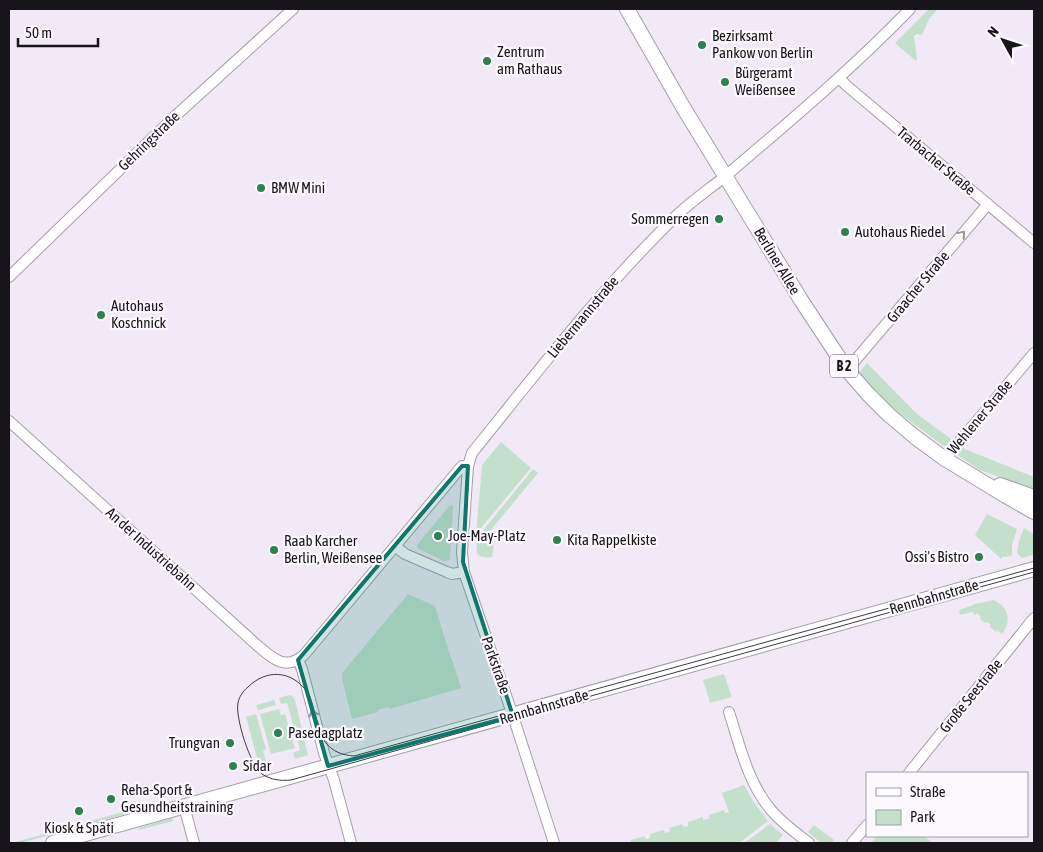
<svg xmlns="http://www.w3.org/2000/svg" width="1043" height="852" font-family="'Asap Condensed',sans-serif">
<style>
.green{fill:#c4e0cc}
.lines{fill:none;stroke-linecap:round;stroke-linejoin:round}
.minor-casing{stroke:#a49ea9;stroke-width:12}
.major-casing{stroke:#a49ea9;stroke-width:16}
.minor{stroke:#fff;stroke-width:10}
.major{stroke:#fff;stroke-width:14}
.tram{stroke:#3e3b40;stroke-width:1}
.oneway{stroke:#979698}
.marked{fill:#0f766e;fill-opacity:0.2;stroke:#0f766e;stroke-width:4;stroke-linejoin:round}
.poi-dot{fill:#2f8051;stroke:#fcf9fe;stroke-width:2}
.labels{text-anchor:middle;stroke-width:4.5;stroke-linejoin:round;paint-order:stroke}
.shield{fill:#fcf9fe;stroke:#5c595e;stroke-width:1}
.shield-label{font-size:14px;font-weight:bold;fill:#171519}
.poi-label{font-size:15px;fill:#171519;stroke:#fcf9fe;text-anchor:start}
.street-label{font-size:15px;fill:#171519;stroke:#fcf9fe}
</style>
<rect width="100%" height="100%" fill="#f1eaf6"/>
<!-- green -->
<path class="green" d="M929,9H938L929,19L922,35L917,34L914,36L917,59L916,61L895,43Z
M867,363L917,414L965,449L1034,477V490L980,470L945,447L892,408L859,373Z
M501,442L531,468L476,534L482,465Z
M533,469L538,473L485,537L494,546L492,557C486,558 482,558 477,554L476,539Z
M450,505L453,506L450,560L444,561L417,548V545Z
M987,514L1017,529L1012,545V556L1004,557L1003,556L1001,559L975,535Z
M1024,528L1034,534L1033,555L1022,558L1017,553L1019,541Z
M408,594L435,606L451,659H452L461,688L390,709L389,707L378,710V712L352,719L342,679V673Z
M994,600C1009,608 1012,620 1002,634L997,630L996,632L990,627L991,625L987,622L985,623L980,619L981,617L977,613L975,615L972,612L960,615L959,610L975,604Z
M724,674L732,697L710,703L703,680Z
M289,695L292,696L295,700L308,755L295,759L293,753L300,750L287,703L281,704L279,698Z
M274,700L276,705L258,710L256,705Z
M279,709L281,715L285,714L295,748L271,754L260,714Z
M256,714L266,749L263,751L266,761L270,760L272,765L263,768L259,765L246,717Z
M744,785L753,801L768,821L742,841L735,843H631V840L644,836L646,839L650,838V834L663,830L665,833L669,832L670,830L669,828L682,824L684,827L688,826V822L703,817V820L708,819L709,818V815L724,810L725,813L729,812L722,793Z
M140,807V810L21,843H12Z
M172,818L173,821L139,830V828Z
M770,824L783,835L776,843H744Z
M814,825L834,840L831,843H821L808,832Z
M877,836H924L933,843H871Z"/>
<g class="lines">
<defs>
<path id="minor" d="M839,78L847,86L1034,243
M9,277L172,119L293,9
M847,370L864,350L988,204
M9,421L258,646C273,659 286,671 304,655L462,466H468
M945,459L1034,353
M396,547L405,554L447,572L452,574L464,572
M298,660L302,669L324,753L334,780L351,843
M729,712C740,746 748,783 771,810C782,823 796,833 809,843
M909,773L1034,618
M184,806L194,843
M554,843L513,716L464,572L462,552L468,466L472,453C538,371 602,288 677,215C693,200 711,188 728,174C790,121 853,68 910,9
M852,843L867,825"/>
<path id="major" d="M627,9L683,107L801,300L847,370L868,394L889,415L915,437L945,459L1006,496L1034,512
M1000,485L1034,497
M53,843L1034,569"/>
</defs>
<!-- minor casing -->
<use href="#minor" class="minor-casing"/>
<!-- major casing -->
<use href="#major" class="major-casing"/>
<!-- minor -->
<use href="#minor" class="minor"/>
<!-- major -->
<use href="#major" class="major"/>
<!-- tram -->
<path class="tram" d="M1034,568L354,756C342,755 333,752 325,742C321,732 317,721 314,710C312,704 311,697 307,692C292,670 266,669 248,687C243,691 239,697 238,703C235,717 250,765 262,774C271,780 281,781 291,780L1034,572"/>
</g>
<!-- one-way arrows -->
<defs><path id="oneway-chevron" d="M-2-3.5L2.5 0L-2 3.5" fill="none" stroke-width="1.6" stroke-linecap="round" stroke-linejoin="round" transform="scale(1.25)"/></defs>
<g class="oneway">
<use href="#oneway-chevron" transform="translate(962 234) rotate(-50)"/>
<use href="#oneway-chevron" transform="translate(313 713) rotate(-105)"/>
</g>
<!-- marked area -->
<path class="marked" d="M462,466H468L463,562L513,716L328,766L298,660Z"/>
<!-- markers -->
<g class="poi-dot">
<circle cx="702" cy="45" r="5"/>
<circle cx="487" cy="61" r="5"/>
<circle cx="725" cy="82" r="5"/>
<circle cx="261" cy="188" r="5"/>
<circle cx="719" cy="219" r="5"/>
<circle cx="845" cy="232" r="5"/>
<circle cx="101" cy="315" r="5"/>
<circle cx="438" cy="536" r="5"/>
<circle cx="557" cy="540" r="5"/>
<circle cx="274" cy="550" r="5"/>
<circle cx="979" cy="557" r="5"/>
<circle cx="278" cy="733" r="5"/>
<circle cx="230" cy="743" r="5"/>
<circle cx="233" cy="766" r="5"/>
<circle cx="111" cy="799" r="5"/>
<circle cx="79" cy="811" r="5"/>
</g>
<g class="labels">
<!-- shield labels -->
<rect class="shield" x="830" y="354.5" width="28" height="23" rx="4"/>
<g class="shield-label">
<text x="844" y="371">B 2</text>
</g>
<!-- poi labels -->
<g class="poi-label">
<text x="712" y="41">Bezirksamt<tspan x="712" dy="17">Pankow von Berlin</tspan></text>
<text x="497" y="57">Zentrum<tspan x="497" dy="17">am Rathaus</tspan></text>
<text x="735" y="78">Bürgeramt<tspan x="735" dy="17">Weißensee</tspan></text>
<text x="271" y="193">BMW Mini</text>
<text x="709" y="224" text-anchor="end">Sommerregen</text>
<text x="855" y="237">Autohaus Riedel</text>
<text x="111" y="311">Autohaus<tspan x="111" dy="17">Koschnick</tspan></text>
<text x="448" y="541">Joe-May-Platz</text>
<text x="567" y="545">Kita Rappelkiste</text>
<text x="284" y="546">Raab Karcher<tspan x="284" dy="17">Berlin, Weißensee</tspan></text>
<text x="969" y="562" text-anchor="end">Ossi's Bistro</text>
<text x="288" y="738">Pasedagplatz</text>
<text x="220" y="748" text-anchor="end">Trungvan</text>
<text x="243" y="771">Sidar</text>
<text x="121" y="795">Reha-Sport &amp;<tspan x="121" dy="17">Gesundheitstraining</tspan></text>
<text x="79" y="833" text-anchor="middle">Kiosk &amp; Späti</text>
</g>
<!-- street labels -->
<g class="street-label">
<text transform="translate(149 141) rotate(-44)" y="5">Gehringstraße</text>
<text transform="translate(936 161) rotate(40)" y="5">Trarbacher Straße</text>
<text transform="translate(777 261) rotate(59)" y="5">Berliner Allee</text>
<text transform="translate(918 287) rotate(-50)" y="5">Graacher Straße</text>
<text transform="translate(583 317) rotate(-50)" y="5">Liebermannstraße</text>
<text transform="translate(980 417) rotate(-50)" y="5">Wehlener Straße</text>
<text transform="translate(151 549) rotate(42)" y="5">An der Industriebahn</text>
<text transform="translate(934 597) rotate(-16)" y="5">Rennbahnstraße</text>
<text transform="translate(496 665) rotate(71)" y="5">Parkstraße</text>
<text transform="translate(971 696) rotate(-51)" y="5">Große Seestraße</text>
<text transform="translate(544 707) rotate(-16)" y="5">Rennbahnstraße</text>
</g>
</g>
<!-- border -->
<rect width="1043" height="852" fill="none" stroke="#171519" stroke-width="20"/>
<!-- legend -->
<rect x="866" y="772" width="162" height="65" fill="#fcf9fe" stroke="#a09ea2"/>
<rect x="876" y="788" width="25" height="8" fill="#ffffff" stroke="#a09ea2"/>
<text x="910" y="797" font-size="15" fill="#171519">Straße</text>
<rect x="876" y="810" width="25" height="15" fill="#c4e0cc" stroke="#a09ea2"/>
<text x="910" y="822" font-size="15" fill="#171519">Park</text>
<!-- north arrow -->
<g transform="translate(1003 40) rotate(310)" stroke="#fcf9fe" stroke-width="4" paint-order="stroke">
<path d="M0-4L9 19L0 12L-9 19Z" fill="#171519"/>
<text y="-8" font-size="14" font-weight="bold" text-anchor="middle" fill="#171519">N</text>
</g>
<!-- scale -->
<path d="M18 38v8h80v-8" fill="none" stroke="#171519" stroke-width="2.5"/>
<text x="25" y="38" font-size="15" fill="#171519" stroke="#fcf9fe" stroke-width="4" paint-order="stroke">50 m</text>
</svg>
